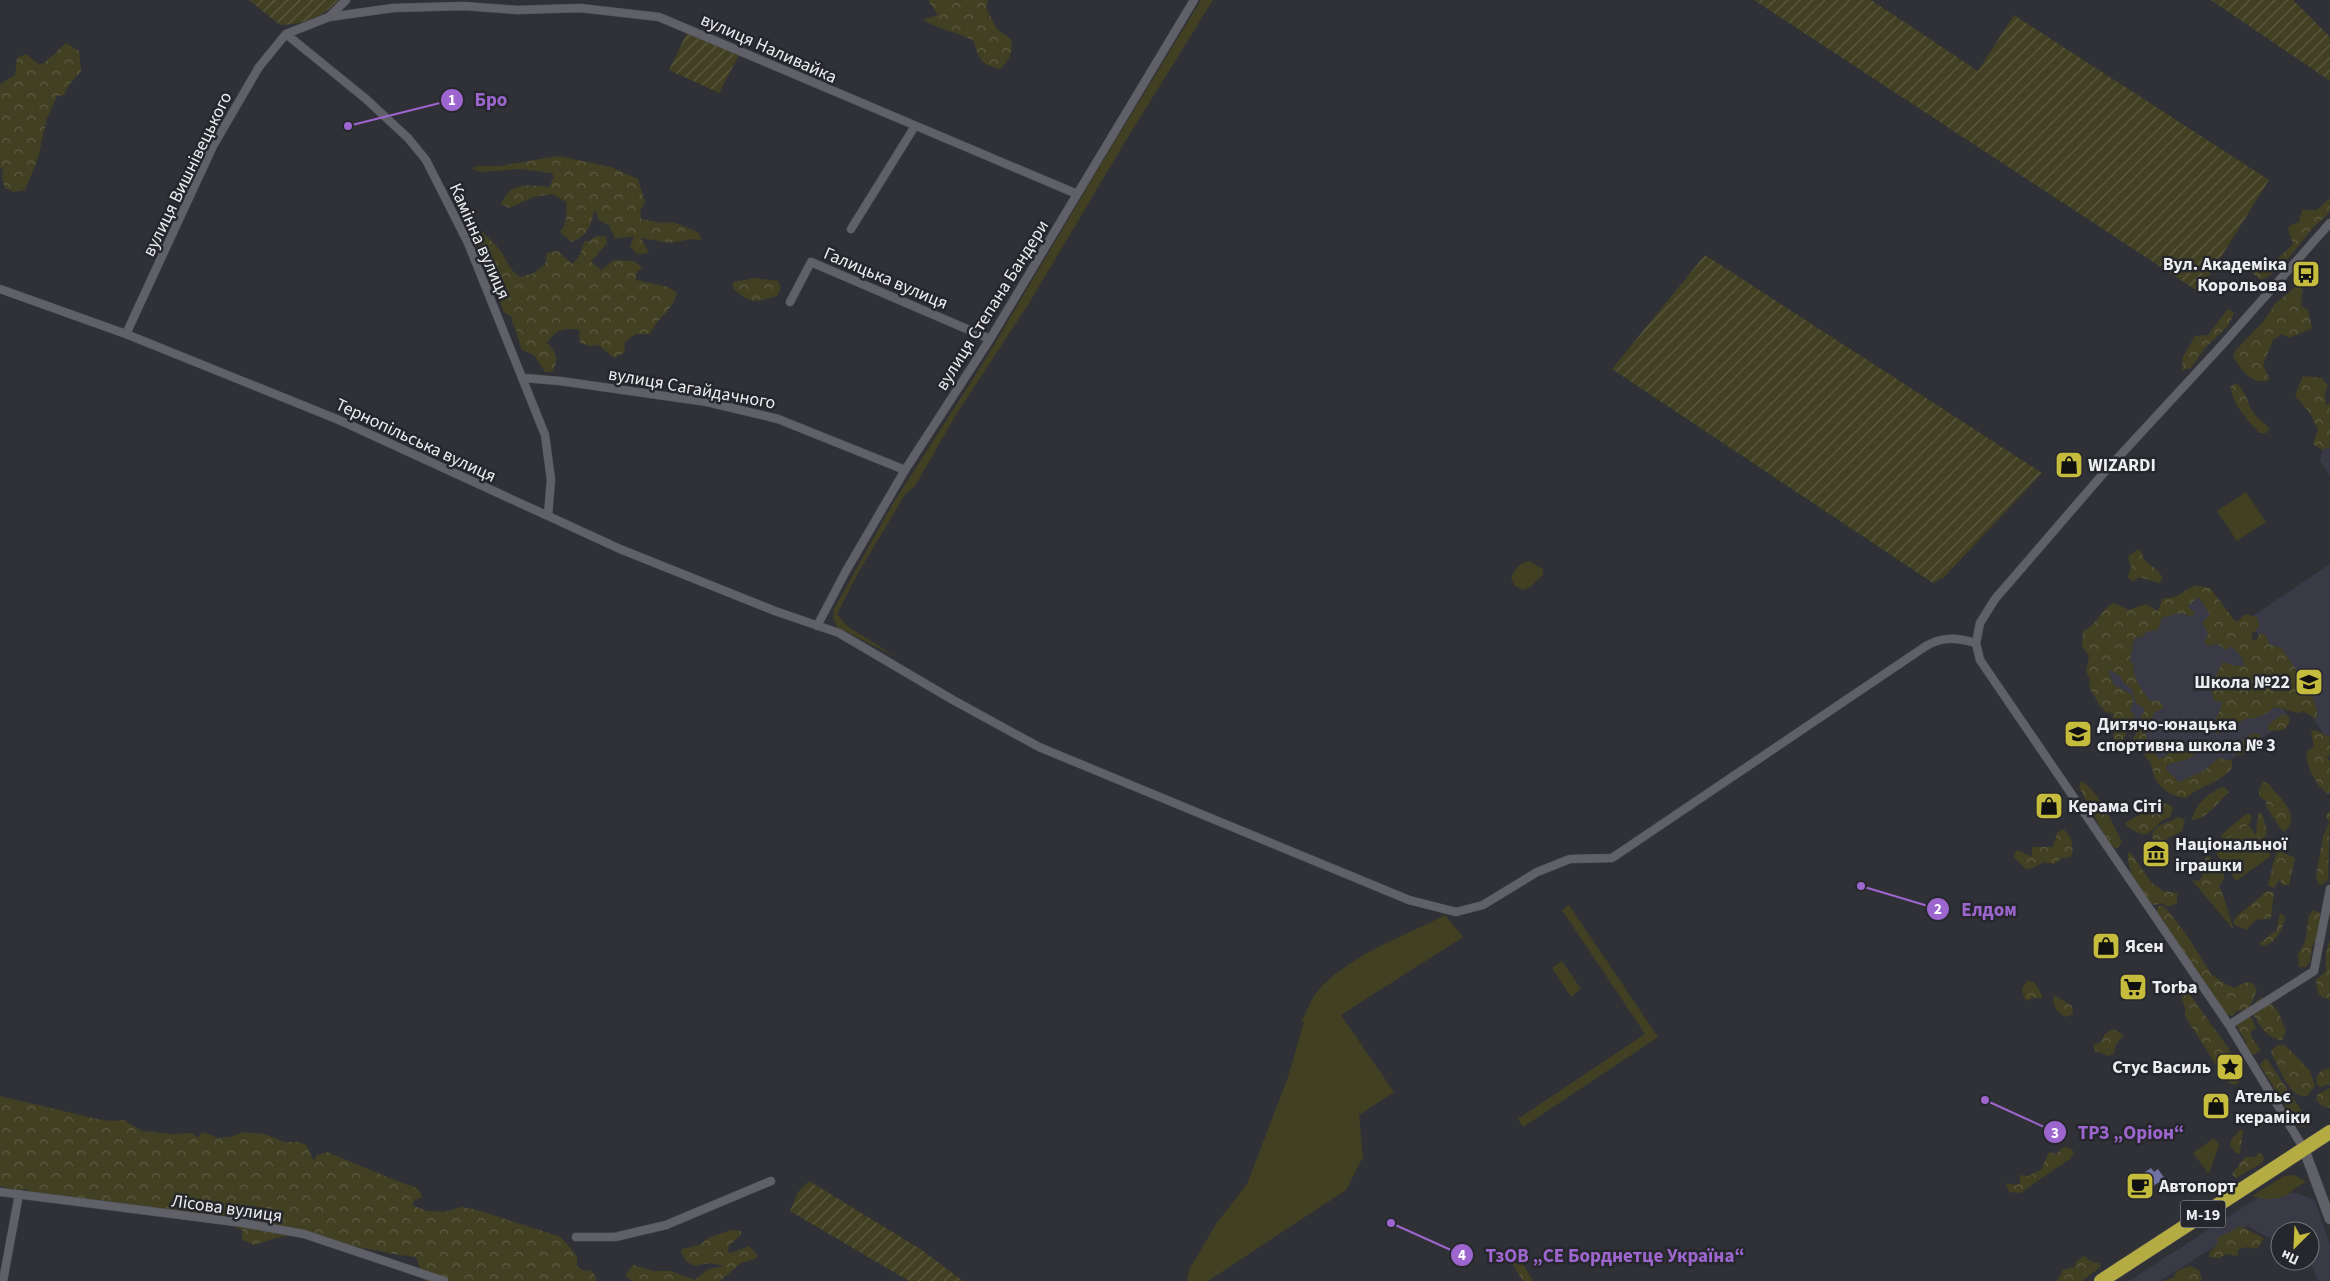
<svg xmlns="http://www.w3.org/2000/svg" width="2330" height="1281" font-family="'Source Sans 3',sans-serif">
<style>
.built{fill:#393a46}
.grass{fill:#414023}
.forest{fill:url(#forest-crowns)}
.garden{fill:url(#garden-furrows)}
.water{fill:#6f72a2}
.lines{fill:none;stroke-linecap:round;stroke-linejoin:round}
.street-casing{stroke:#4f4f55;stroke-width:9}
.secondary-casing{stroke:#4f4f55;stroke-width:11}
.highway-casing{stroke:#4f4f55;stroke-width:15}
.street{stroke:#606168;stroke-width:8}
.secondary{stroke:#606168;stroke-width:10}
.highway{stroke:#b4ac43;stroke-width:14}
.labels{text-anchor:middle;stroke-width:5;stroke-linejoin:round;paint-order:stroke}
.shield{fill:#26272c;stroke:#b1b2b6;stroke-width:1}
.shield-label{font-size:16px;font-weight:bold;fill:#ecedf1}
.street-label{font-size:18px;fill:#ecedf1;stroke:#26272c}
.poi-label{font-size:18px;font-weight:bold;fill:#ecedf1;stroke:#26272c;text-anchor:start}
.leader{fill:none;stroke:#9d66ce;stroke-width:2}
.callout-dot{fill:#9d66ce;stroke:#26272c;stroke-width:2}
.mark-label{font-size:15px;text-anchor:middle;font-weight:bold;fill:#fff}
.callout-label{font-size:19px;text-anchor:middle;font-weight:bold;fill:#9d66ce;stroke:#26272c;stroke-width:5;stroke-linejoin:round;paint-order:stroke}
</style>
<defs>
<pattern id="forest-crowns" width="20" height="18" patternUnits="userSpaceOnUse" patternTransform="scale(1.25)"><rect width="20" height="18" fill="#414023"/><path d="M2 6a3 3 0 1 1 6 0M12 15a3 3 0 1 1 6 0" fill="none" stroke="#5d5c43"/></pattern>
<pattern id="garden-furrows" width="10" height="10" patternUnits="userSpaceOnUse" patternTransform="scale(1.25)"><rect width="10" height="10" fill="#414023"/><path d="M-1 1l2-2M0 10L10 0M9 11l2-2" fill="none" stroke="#5d5c43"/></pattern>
</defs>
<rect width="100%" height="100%" fill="#303137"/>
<!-- built -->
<path class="built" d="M2330,443V476L2320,461L2323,448Z
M2330,564V744L2248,619Z
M2200,589L2290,719L2179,795L2089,665Z
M2296,1193L2315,1200L2330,1245V1281H2318L2310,1260V1231H2280V1240H2273L2247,1226L2160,1281H2129L2260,1196Z"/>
<!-- grass -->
<path class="grass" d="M1201,0H1213L1134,127L1029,303L954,418L915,486L906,493L858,573L837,614L847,626L898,658L837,627L833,617L834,609L892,505L985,360L1101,164Z
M2246,492L2266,522L2237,541L2217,511Z
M1529,561L1543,569V575L1530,587L1523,590L1515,586L1511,578C1515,569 1519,563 1529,561Z
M2248,824L2271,856L2236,881L2213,849Z
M1569,905L1658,1037L1523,1127L1518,1119L1645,1034L1562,910Z
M1445,915L1463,937L1341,1015L1394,1092L1359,1115L1363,1157L1346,1190L1208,1281H1187L1189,1270L1216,1224L1247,1184L1287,1080L1304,1022L1301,1023C1307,1010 1312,996 1322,986C1356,952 1403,937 1445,915Z
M1562,961L1581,989L1571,997L1552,968Z
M2214,1138L2219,1145L2210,1171L2208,1173L2193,1153Z
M2295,1175L2306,1182C2300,1185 2297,1187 2292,1191C2281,1202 2265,1200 2252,1196L2284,1176Z"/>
<!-- forest -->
<path class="forest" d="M928,0H988L986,8L997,29L1011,39C1013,53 1010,59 1000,69C979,64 980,59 973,40C956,32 939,29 923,20L938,15Z
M66,43L79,51L81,71L69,85L64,95L57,96L47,118L38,158L25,190L13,192L5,188L2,179L3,167L0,169V84L15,75L17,58L26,54L40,65C51,59 56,51 66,43Z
M558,156L611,167L638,179L645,202L640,211L641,219L662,223L673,222L698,232L702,240L691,239L670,243L641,238L649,253L637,254L630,246L634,236L615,239L609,226L598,219L596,210L593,213C591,228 586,236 572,242L560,232C567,224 567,213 566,202L552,194L534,197L509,208L501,204C511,181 528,185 549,187L554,177L552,173L520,169L481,172L471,168L480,166H499Z
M2330,198V212C2324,218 2316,224 2310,231C2298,246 2279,274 2261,280L2248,269L2249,265L2254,264L2261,268C2274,263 2283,254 2293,244L2288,229L2291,225L2299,222L2302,210H2317Z
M466,205L473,208C474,213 475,219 477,224C482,235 494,241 501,252C507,261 510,271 520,277L532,274L545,265L547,253L558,251L572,264L579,257L585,241H590L596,236H606L607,243L591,262L601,270L614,260L634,261L642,267L636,274V280L668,287L677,293C673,310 658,317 650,334H636L625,342L624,353L614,358L598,345L590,346L580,343L579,330C563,327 556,330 547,343C557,353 559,359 552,372H545L534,355L522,350C518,340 518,332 512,323L513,318L503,311L500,300L490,287L485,266L473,234L459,211Z
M755,278L778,281L781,288L777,296C756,302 750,305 733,288V282Z
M2303,285L2301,306L2308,310L2312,328L2290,338L2282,334L2273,340L2263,365L2268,375L2269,380C2251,386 2242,369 2233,357L2234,352L2263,322L2275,304L2295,287Z
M2228,309L2234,313L2228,326L2204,349L2191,368L2182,370L2183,357L2195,336L2208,335Z
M2303,376L2322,378L2328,386L2325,392L2326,406L2330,402V447L2322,450L2313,444L2318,429L2309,412L2295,396Z
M2236,383C2248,394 2247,404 2254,414C2259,420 2265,422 2269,429L2266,433H2260C2246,419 2235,407 2230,387Z
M2138,549C2142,552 2142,556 2145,560C2149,565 2158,569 2163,578L2159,583L2139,577L2133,582L2128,577L2131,567L2128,557Z
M2195,585L2210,588L2235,621H2238L2245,614L2257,617L2259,627L2252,634V640L2256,641L2260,633L2265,634L2270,645L2282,648C2293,668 2319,696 2317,717L2316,719L2303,711L2299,713L2274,707C2268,714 2254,720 2245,719L2228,728H2223L2218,734L2214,732C2213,720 2221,713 2222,702L2214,701L2212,691L2204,685L2203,678L2205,676L2214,679L2223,662L2235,666H2244L2242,658L2232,646L2226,650L2218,644L2208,646L2204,642L2208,634L2202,623L2210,614L2198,597L2188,606L2195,613L2192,617L2181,613C2174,614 2168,616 2162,618L2158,630L2146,632L2143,637L2135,638L2134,640L2130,661L2134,665C2131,676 2144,694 2151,701H2159L2164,707L2154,713L2148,726L2139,722L2145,709L2136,703L2132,689L2125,684L2120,676L2110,670L2108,671L2114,685L2132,695L2133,703L2130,710L2135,715L2123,740L2119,743L2114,741L2113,733L2119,728L2112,718L2114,714L2106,712L2101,707L2089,687L2090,680L2086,671L2089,656L2082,646L2083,631C2096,626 2100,611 2113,603L2129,610L2146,604L2158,611L2162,599L2175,597Z
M2282,714L2289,716V724L2283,730L2268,731V725Z
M2139,727L2145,731L2148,744L2159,759L2167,755L2175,747L2183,751L2193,746L2196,749V754C2185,763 2176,760 2166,766V769L2179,782L2205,770L2219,758L2232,761V768C2218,784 2201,785 2186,798C2172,797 2159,789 2154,776C2153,772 2152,765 2149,761C2143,753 2138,747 2133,739Z
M2315,730L2330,737V756H2326L2330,761V791L2328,794C2317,787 2304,764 2307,751L2314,747L2311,732Z
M2256,733L2261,735L2257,747L2240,755L2235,754V752C2242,744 2244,735 2256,733Z
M2081,781C2099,790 2112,824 2122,841L2119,847L2115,848L2109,844L2079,787Z
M2263,782L2268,783C2277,796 2305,817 2283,832L2267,808L2266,801L2260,797L2259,791Z
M2224,787L2229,792C2219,801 2207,819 2192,820C2193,807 2212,789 2224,787Z
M2161,803L2168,804L2173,808L2170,817C2158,820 2155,831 2144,835C2136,832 2130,830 2125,823L2143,813L2147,807Z
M2330,811L2328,880L2322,885L2318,883L2316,877L2323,836L2329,823L2326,815Z
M2261,812C2263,815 2267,830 2267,835L2261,840L2256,835L2258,815Z
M2247,813L2251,814V822L2226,840L2221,837C2223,832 2241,819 2247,813Z
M2179,817L2185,820L2182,831L2163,841L2155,842C2144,827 2171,822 2179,817Z
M2063,829C2071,835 2075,847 2071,857L2062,858L2054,864L2044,862C2024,872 2029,873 2014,857L2016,851H2020L2032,857V847H2053L2057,833Z
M2287,846L2284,853L2295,858L2289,885H2282L2280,879L2274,888L2268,886L2274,860L2279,847Z
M2130,852L2152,883L2163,891L2177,893V903L2168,907L2162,903L2155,905C2137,897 2128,871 2128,853Z
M2208,856L2211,857V868L2223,871L2224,879L2219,886C2223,894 2232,921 2233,929L2192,880L2199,881L2202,877L2205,859Z
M2267,891L2274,892L2271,918L2256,920L2246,930L2233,924L2236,917Z
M2158,906H2164L2186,934L2211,974L2222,982L2234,988L2247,982L2253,984L2257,990L2249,1009L2237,1011L2232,1016L2226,1014L2156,913Z
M2314,910L2320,913L2318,935L2312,947L2310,961L2306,967H2299L2298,954L2305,942L2309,915Z
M2280,913L2285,917C2283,930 2275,945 2261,946L2260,943L2277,930Z
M2330,939V999C2318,998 2317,991 2316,980L2326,971V953Z
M2028,981L2034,982L2042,995L2041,998H2032L2028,1001L2024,998L2022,988Z
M2183,988L2191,996L2229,1049L2234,1064L2242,1077L2236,1085L2230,1083L2224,1078L2185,1016V1007L2179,990Z
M2054,995L2072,1006L2073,1014L2065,1017C2056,1012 2052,1006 2054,995Z
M2262,997L2265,998L2278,1011L2286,1031L2282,1040C2266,1039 2260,1024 2251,1011L2255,1002Z
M2235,1016L2251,1017L2256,1028L2251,1031V1037L2261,1050L2254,1055L2247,1049L2246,1042L2233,1020Z
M2113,1029L2124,1035L2116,1044L2114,1053L2109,1056L2095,1051L2093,1045L2101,1042L2105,1034Z
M2277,1045H2285L2310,1071L2315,1086L2307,1096C2288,1098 2282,1071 2273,1057L2271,1051Z
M2266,1058L2304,1114L2306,1127L2298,1126L2260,1065Z
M2330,1068V1084L2320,1087L2317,1084C2315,1074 2321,1070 2330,1068Z
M2330,1088V1108L2322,1106L2316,1099L2318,1094Z
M0,1096L97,1119L112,1121L124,1120L142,1131L173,1134L191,1133L198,1138L202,1132L218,1138L230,1137L244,1132L265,1134L284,1142H298L306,1145L314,1161L317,1155L327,1152L407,1185C415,1186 420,1189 422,1197L415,1200L412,1205L427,1211L443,1212L462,1207L477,1210L561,1237L577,1256V1266L582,1270L592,1271L596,1278L595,1281H427L424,1280L416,1257L399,1255L296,1235L279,1237L254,1245L242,1240V1230L232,1225L49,1202L25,1189L15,1191L0,1186Z
M2240,1130L2243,1131L2240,1153L2237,1154L2230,1145L2231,1140Z
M2064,1147L2070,1148L2074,1152L2070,1159L2020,1193L2009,1192L2006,1183L2016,1185L2020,1183V1175L2028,1176L2041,1170L2049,1152L2056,1154Z
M2261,1153L2264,1158L2262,1163L2236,1178L2232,1174L2245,1157H2254Z
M2240,1226L2264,1238L2257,1249L2247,1247L2239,1249L2237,1256L2226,1254L2220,1258L2209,1257L2210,1252L2217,1245L2218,1238Z
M731,1230L741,1231V1235L729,1245L728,1252L731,1253L749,1246L758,1256L755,1259L741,1263L720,1281H633L625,1276L633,1265L653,1271H671L694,1280L709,1269L725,1266L709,1263L695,1266L686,1261L681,1253L682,1249L700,1245L708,1238Z
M1510,1247L1517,1254L1533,1281H1523L1509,1258L1506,1249Z
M2085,1256L2090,1261L2101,1264L2100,1267L2082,1281H2057L2063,1270L2074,1267L2077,1261Z
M2190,1266L2199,1270L2202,1279L2199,1281H2162L2173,1278L2177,1271Z"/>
<!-- garden -->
<path class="garden" d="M249,0H338C323,18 303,24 280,25Z
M1754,0H1871L1978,71L2014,15L2269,180L2199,292Z
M2211,0H2293L2330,37V81Z
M688,31L739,55L719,93L669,70Z
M1705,255L2042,473L1944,577L1933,583L1612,369Z
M809,1181L922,1250L963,1281H909L790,1211L798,1192Z"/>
<!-- water -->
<path class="water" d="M2151,1168L2154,1172L2158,1169L2165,1179L2151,1187L2142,1174Z"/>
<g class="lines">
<defs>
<path id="street" d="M329,17L346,0
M286,34L366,99L408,138L426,160L468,243L545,435L551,480L548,515
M851,229L915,126
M0,289L126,334L339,420L620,549L775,611L839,633L953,700L1039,747L1409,900L1456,912L1483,905L1537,872L1570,859L1612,858L1926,646C1943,636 1957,638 1976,643
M790,302L811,262L990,339
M126,334L213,146L259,67L286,34L329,17L393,8L464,6L517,10L580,8L659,17L1077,194
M524,378L560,381L707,402L778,419L905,470
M817,626L846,571L905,470L990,339L1194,0
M2229,1025L2314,971L2330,889
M2304,1149L2229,1025L1980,660L1976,643L1980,623L1995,599L2102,475L2222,345L2330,223
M0,1192L243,1223L304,1234L444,1281
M576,1237H615L666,1225L771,1181
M3,1281L19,1194"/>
<path id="secondary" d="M2304,1149L2330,1219"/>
<path id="highway" d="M2101,1281L2330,1132"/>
</defs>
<!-- street casing -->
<use href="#street" class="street-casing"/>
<!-- secondary casing -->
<use href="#secondary" class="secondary-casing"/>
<!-- highway casing -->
<use href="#highway" class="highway-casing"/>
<!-- street -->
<use href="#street" class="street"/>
<!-- secondary -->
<use href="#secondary" class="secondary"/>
<!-- highway -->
<use href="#highway" class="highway"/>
</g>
<!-- icons -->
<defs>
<symbol id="bus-square" viewBox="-11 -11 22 22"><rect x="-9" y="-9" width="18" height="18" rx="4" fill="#c5bc3d" stroke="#26272c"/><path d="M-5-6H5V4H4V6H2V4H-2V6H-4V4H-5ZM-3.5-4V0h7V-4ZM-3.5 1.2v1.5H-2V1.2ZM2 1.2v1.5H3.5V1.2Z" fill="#111"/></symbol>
<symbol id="shop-square" viewBox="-11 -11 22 22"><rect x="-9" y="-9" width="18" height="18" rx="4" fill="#c5bc3d" stroke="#26272c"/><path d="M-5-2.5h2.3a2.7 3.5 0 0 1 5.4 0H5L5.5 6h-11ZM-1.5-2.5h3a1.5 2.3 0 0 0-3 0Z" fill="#111"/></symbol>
<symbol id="school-square" viewBox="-11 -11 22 22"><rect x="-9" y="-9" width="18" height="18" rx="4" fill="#c5bc3d" stroke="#26272c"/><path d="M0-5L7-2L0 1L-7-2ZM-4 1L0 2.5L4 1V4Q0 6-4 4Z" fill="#111"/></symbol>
<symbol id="museum-square" viewBox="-11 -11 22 22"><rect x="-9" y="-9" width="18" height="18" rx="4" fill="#c5bc3d" stroke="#26272c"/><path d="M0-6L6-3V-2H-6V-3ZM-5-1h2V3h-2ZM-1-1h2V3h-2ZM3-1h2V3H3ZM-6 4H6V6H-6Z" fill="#111"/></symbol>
<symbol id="supermarket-square" viewBox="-11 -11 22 22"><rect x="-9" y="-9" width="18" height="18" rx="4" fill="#c5bc3d" stroke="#26272c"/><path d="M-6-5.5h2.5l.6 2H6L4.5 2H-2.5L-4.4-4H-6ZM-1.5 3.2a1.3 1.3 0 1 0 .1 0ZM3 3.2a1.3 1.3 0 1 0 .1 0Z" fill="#111"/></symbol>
<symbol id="sight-square" viewBox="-11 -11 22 22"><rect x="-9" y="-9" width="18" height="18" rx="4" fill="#c5bc3d" stroke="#26272c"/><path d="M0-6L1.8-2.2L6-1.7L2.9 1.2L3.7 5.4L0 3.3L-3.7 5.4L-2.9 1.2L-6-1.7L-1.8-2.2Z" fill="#111"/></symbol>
<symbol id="cafe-square" viewBox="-11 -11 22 22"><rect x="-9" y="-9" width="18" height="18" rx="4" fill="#c5bc3d" stroke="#26272c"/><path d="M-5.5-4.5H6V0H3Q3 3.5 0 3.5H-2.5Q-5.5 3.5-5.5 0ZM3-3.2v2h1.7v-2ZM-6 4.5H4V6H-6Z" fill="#111"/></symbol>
</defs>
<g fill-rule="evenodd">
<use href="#bus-square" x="2290" y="258" width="32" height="32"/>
<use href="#shop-square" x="2053" y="449" width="32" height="32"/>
<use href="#school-square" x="2293" y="666" width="32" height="32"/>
<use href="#school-square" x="2062" y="718" width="32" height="32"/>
<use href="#shop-square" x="2033" y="790" width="32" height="32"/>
<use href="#museum-square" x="2140" y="838" width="32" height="32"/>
<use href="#shop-square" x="2090" y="930" width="32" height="32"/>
<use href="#supermarket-square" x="2117" y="971" width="32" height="32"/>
<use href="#sight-square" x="2214" y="1051" width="32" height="32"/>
<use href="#shop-square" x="2200" y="1090" width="32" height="32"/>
<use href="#cafe-square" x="2124" y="1170" width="32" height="32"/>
</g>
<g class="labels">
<!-- shield labels -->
<rect class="shield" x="2180.5" y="1200.5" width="45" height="27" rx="4"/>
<g class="shield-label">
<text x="2203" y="1220">М-19</text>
</g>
<!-- street labels -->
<g class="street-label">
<text transform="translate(769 48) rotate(24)" y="6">вулиця Наливайка</text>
<text transform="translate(187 174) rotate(-64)" y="6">вулиця Вишнівецького</text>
<text transform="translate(480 241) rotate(66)" y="6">Камінна вулиця</text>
<text transform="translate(886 278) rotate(23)" y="6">Галицька вулиця</text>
<text transform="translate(992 305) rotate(-58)" y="6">вулиця Степана Бандери</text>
<text transform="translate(692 388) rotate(10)" y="6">вулиця Сагайдачного</text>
<text transform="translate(416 440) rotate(25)" y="6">Тернопільська вулиця</text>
<text transform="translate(227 1208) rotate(8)" y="6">Лісова вулиця</text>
</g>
<!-- poi labels -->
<g class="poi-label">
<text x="2287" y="270" text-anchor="end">Вул. Академіка<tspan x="2287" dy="21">Корольова</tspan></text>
<text x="2088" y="471">WIZARDI</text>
<text x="2290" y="688" text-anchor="end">Школа №22</text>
<text x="2097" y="730">Дитячо-юнацька<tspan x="2097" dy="21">спортивна школа № 3</tspan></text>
<text x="2068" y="812">Керама Сіті</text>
<text x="2175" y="850">Національної<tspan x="2175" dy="21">іграшки</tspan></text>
<text x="2125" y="952">Ясен</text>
<text x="2152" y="993">Torba</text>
<text x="2211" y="1073" text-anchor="end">Стус Василь</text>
<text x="2235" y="1102">Ательє<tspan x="2235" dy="21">кераміки</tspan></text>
<text x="2159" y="1192">Автопорт</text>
</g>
</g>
<!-- callouts -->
<path class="leader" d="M348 126L452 100M1861 886L1938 909M1985 1100L2055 1132M1391 1223L1462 1255"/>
<g class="callout-dot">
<circle cx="348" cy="126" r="5"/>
<circle cx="1861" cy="886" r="5"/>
<circle cx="1985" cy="1100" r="5"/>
<circle cx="1391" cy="1223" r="5"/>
<circle cx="452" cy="100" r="12"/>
<circle cx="1938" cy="909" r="12"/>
<circle cx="2055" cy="1132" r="12"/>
<circle cx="1462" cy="1255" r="12"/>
</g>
<g class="mark-label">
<text x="452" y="105">1</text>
<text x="1938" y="914">2</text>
<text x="2055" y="1138">3</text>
<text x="1462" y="1260">4</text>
</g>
<g class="callout-label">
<text x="491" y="106">Бро</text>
<text x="1989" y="916">Елдом</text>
<text x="2131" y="1139">ТРЗ „Оріон“</text>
<text x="1615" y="1262">ТзОВ „СЕ Борднетце Україна“</text>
</g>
<!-- north arrow -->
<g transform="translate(2295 1246) rotate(204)"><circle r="24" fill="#26272c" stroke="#75767b"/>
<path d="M0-4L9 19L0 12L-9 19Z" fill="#c5bc3d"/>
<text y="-8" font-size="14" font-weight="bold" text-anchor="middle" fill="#ecedf1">Пн</text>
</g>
</svg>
